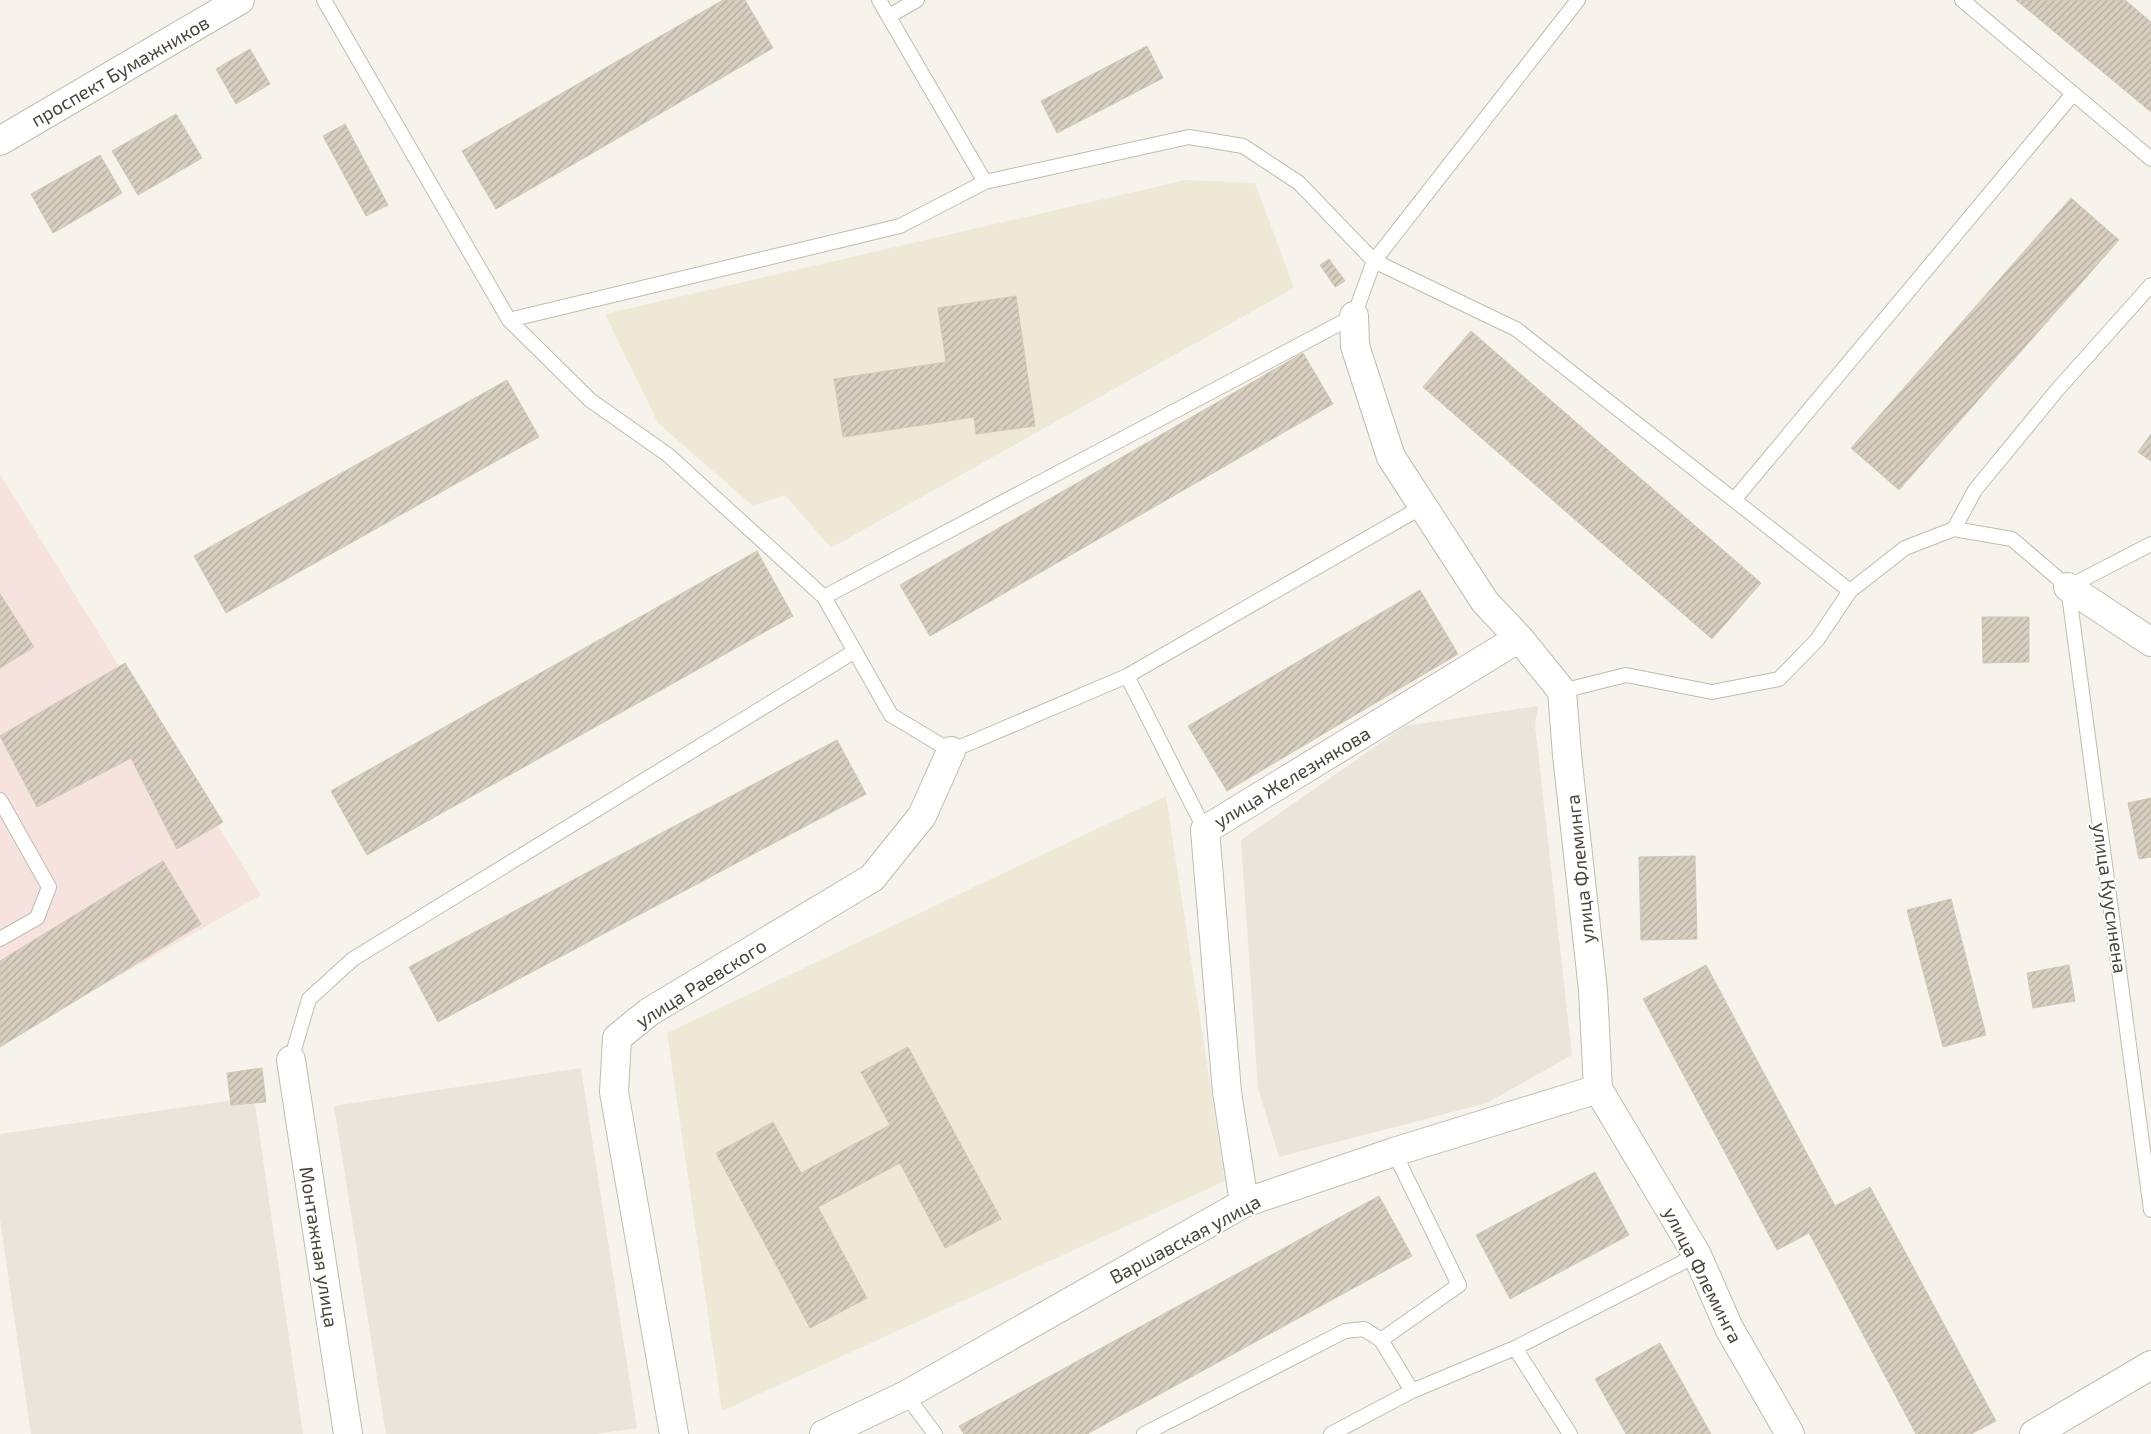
<svg xmlns="http://www.w3.org/2000/svg" width="2151" height="1434" font-family="'Exo 2',sans-serif">
<style>
.residential{fill:#eae5da}
.education{fill:#efe8d6}
.medical{fill:#f6e3e0}
.building{fill:url(#building-hatch);stroke:#d3c7b4}
.lines{fill:none;stroke-linecap:round;stroke-linejoin:round}
.service-casing{stroke:#c2bbae;stroke-width:16}
.minor-casing{stroke:#c2bbae;stroke-width:30}
.tertiary-casing{stroke:#c2bbae;stroke-width:30}
.service{stroke:#fff;stroke-width:14}
.minor{stroke:#fff;stroke-width:28}
.tertiary{stroke:#fff;stroke-width:28}
.labels{text-anchor:middle;stroke-width:4;stroke-linejoin:round;paint-order:stroke}
.street-label{font-size:19px;fill:#4b4439;stroke:#fff}
</style>
<defs>
<pattern id="building-hatch" width="6" height="6" patternUnits="userSpaceOnUse" patternTransform="scale(1.25)"><rect width="6" height="6" fill="#d8cfc1"/><path d="M-1 1l2-2M0 6l6-6M5 7l2-2" fill="none" stroke="#b1aa9e"/></pattern>
</defs>
<rect width="100%" height="100%" fill="#f6f3ec"/>
<!-- residential -->
<path class="residential" d="M1538,706L1535,725L1572,1055L1487,1103L1279,1157L1258,1088L1241,840L1405,726Z
M581,1068L637,1428L595,1434H386L334,1106Z
M254,1097L303,1434H31L0,1219V1134Z"/>
<!-- education -->
<path class="education" d="M1186,180L1255,183L1294,288L831,548L785,495L753,506L658,423L605,314Z
M1166,796L1225,1181L722,1411L667,1033Z"/>
<!-- medical -->
<path class="medical" d="M0,474L261,895L0,1044Z"/>
<!-- building -->
<path class="building" d="M723,0H745L773,48L496,209L462,151Z
M2016,0H2125L2151,22V112Z
M1147,46L1163,78L1057,133L1041,101Z
M250,49L270,84L236,104L216,69Z
M176,114L202,158L138,195L112,151Z
M345,124L388,205L366,216L323,136Z
M100,155L122,193L53,233L31,194Z
M2071,198L2119,240L1899,490L1851,448Z
M1329,259L1345,281L1335,287L1320,265Z
M1016,296L1035,426L976,434L974,417L843,437L834,379L946,362L938,308Z
M1471,331L1761,583L1712,639L1423,387Z
M1303,353L1333,404L930,636L900,585Z
M507,380L539,437L226,613L194,556Z
M2151,434V461L2138,452Z
M757,551L793,616L367,855L331,791Z
M1420,590L1458,654L1227,791L1188,726Z
M0,594L34,647L0,668Z
M1982,617H2029V662L1983,663Z
M125,663L223,822L177,849L131,758L37,807L0,736Z
M837,740L866,794L438,1022L409,967Z
M2151,798V857L2139,859L2128,803Z
M1695,856L1697,939L1641,940L1639,857Z
M163,861L201,924L0,1047V961Z
M1951,899L1986,1035L1943,1047L1907,910Z
M1706,965L1835,1206L1870,1187L1996,1421L1971,1434H1916L1809,1233L1777,1250L1643,999Z
M2069,965L2075,1001L2033,1008L2027,973Z
M908,1047L1001,1219L945,1248L900,1163L818,1207L867,1298L810,1328L716,1153L773,1122L801,1173L890,1125L861,1072Z
M262,1068L266,1102L231,1105L227,1073Z
M1595,1172L1629,1235L1510,1299L1476,1235Z
M1379,1196L1412,1256L1087,1434H964L959,1426Z
M1660,1343L1711,1434H1626L1595,1379Z"/>
<g class="lines">
<defs>
<path id="service" d="M324,0L509,320L900,226L985,182
M1578,0L1374,261L1516,329L1850,591
M1962,0L2151,159
M889,16L917,0
M509,320L590,400L668,455L824,597L891,715L951,751L1127,676L1422,507
M1734,500L2072,95
M1954,529L2012,539L2068,587
M2068,587L2151,1210
M2068,587L2151,544
M824,597L1354,316L1374,261L1299,183L1243,146L1189,137L985,182L879,0
M1127,676L1205,830
M1562,691L1626,675L1712,692L1779,679L1817,640L1850,591L1905,548L1954,529L1975,490L2058,389L2151,285
M0,800L49,887L37,918L0,939
M291,1060L309,999L353,959L855,651
M1381,1340L1459,1285L1394,1152
M906,1395L935,1434
M1144,1434L1345,1331L1364,1329L1381,1340L1412,1391L1515,1348
M1331,1434L1412,1391
M1570,1434L1515,1348L1697,1255"/>
<path id="minor" d="M1354,316L1355,346L1391,457L1485,602L1519,638L1562,691L1567,755L1593,990L1598,1089L1697,1255L1729,1328L1790,1434
M2068,587L2151,642
M291,1060L348,1434
M1244,1203L1227,1092L1205,830L1519,638
M674,1434L614,1092L617,1038L649,1012L872,878L922,816L951,751
M824,1434L906,1395L1244,1203L1394,1152L1598,1089
M2034,1434L2151,1365"/>
<path id="tertiary" d="M0,141L240,0"/>
</defs>
<!-- service casing -->
<use href="#service" class="service-casing"/>
<!-- minor casing -->
<use href="#minor" class="minor-casing"/>
<!-- tertiary casing -->
<use href="#tertiary" class="tertiary-casing"/>
<!-- service -->
<use href="#service" class="service"/>
<!-- minor -->
<use href="#minor" class="minor"/>
<!-- tertiary -->
<use href="#tertiary" class="tertiary"/>
</g>
<g class="labels">
<!-- street labels -->
<g class="street-label">
<text transform="translate(120 71) rotate(-30)" y="7">проспект Бумажников</text>
<text transform="translate(1292 777) rotate(-31)" y="7">улица Железнякова</text>
<text transform="translate(1580 869) rotate(-96)" y="7">улица Флеминга</text>
<text transform="translate(2110 898) rotate(82)" y="7">улица Куусинена</text>
<text transform="translate(701 983) rotate(-32)" y="7">улица Раевского</text>
<text transform="translate(1185 1239) rotate(-28)" y="7">Варшавская улица</text>
<text transform="translate(319 1247) rotate(81)" y="7">Монтажная улица</text>
<text transform="translate(1703 1275) rotate(63)" y="7">улица Флеминга</text>
</g>
</g>
</svg>
